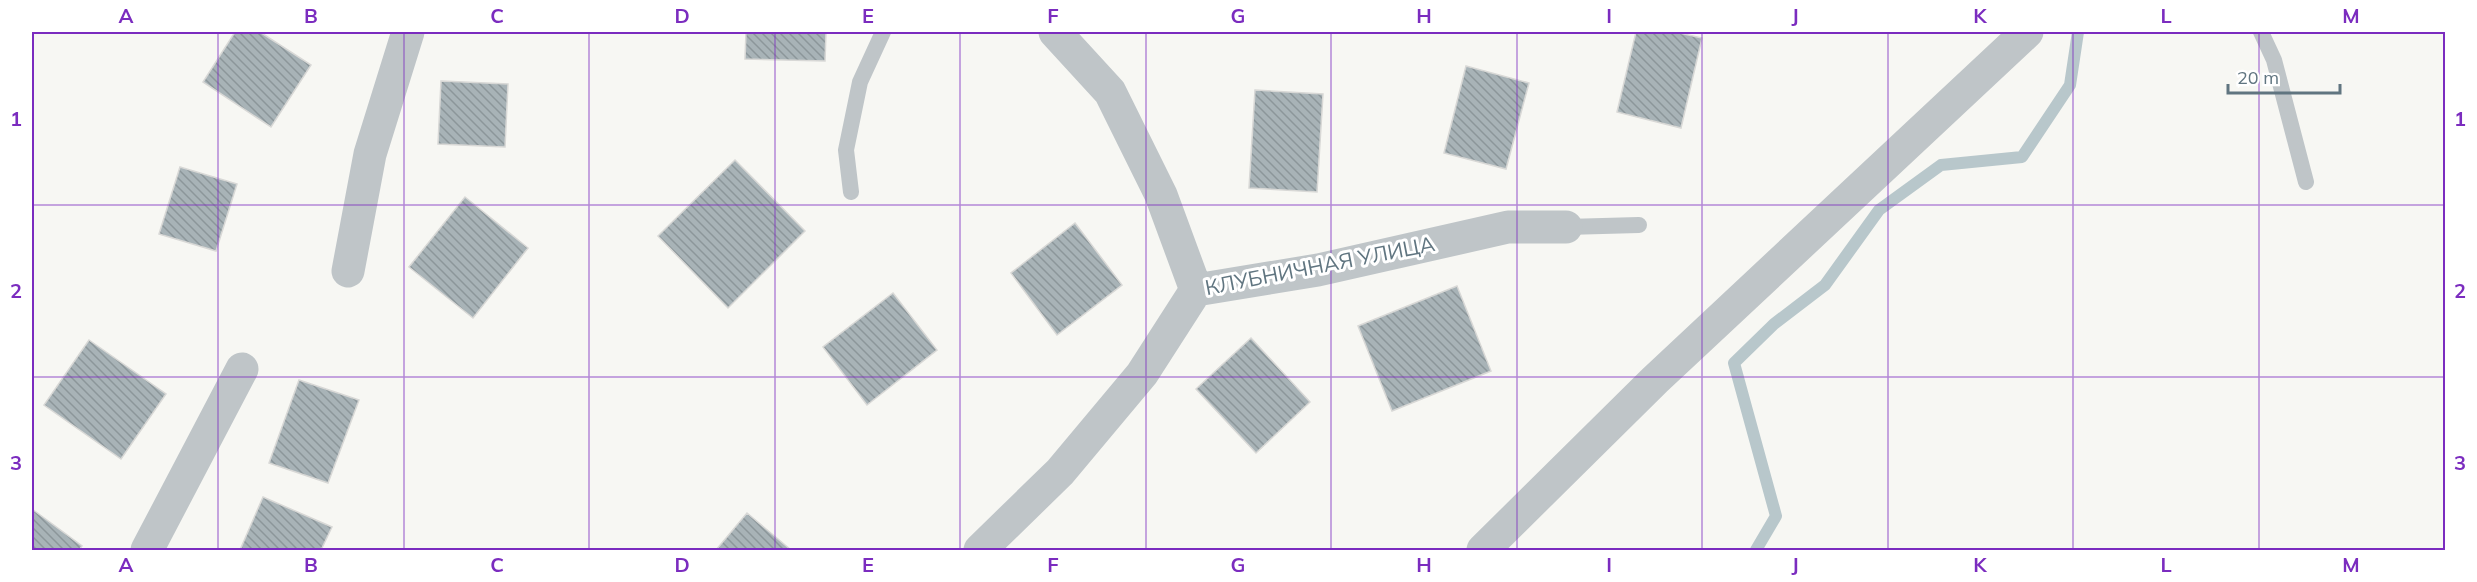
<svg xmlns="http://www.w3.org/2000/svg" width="2477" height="582" font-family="Mulish,sans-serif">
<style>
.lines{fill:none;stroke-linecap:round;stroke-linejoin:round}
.stream{stroke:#b8c7cb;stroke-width:12}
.building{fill:url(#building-back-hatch);stroke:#d8d8d6;stroke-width:1.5}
.service{stroke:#bfc5c8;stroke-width:16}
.minor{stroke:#bfc5c8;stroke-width:33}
.grid{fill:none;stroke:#7b2cbf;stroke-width:1.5;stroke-opacity:0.55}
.labels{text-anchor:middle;stroke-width:6;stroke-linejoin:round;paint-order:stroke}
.street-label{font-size:21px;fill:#607580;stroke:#fff}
.neatline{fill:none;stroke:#7b2cbf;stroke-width:2}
.grid-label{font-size:20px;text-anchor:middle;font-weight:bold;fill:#7b2cbf}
</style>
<defs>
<pattern id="building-back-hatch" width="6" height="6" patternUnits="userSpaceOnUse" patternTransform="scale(1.5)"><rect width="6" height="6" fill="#a8b3b7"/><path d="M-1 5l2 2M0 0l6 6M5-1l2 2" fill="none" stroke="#8c969a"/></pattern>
</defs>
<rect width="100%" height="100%" fill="#f7f7f3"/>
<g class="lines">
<!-- stream -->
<path class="stream" d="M1756,550L1776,516L1734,363L1774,324L1825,285L1879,210L1941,165L2022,157L2070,85L2078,32"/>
</g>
<!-- building -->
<path class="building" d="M235,32H260L311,65L271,127L203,82Z
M746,32H826L825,61L745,59Z
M1636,32H1675L1702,38L1681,128L1617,112Z
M1466,66L1529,83L1506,169L1444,153Z
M441,81L508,84L505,147L438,144Z
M1255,90L1323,94L1317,192L1249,188Z
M735,160L805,231L728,308L658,236Z
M180,167L237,184L216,251L159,234Z
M465,197L528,248L473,318L409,267Z
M1075,223L1122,285L1057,335L1011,273Z
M1457,286L1491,371L1392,411L1358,326Z
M893,293L937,350L867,405L823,347Z
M1251,338L1310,402L1256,453L1196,389Z
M89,340L166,394L121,459L44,405Z
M299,380L359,400L328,483L269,463Z
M263,497L332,527L321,550H240Z
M32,509L82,546L79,550H32Z
M747,513L791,550H716Z"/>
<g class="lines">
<!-- service -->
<path class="service" d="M2261,32L2274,60L2306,182
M851,192L846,150L860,82L883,32
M1566,227L1639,225"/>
<!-- minor -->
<path class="minor" d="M1055,32L1110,92L1161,195L1196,290
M348,271L370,154L408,32
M147,550L242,369
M980,550L1060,472L1142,374L1196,290L1318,270L1508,227H1566
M1483,550L1655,380L2027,32"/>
</g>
<!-- grid -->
<path class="grid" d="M218,32V550M404,32V550M589,32V550M775,32V550M960,32V550M1146,32V550M1331,32V550M1517,32V550M1702,32V550M1888,32V550M2073,32V550M2259,32V550M32,205H2446M32,377H2446"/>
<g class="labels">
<!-- street labels -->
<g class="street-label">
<text transform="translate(1320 266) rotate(-11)" y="7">КЛУБНИЧНАЯ УЛИЦА</text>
</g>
</g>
<!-- border -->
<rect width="2477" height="582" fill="none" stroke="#ffffff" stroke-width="66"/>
<!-- scale -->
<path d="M2228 84v9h112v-9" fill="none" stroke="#607580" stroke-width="3"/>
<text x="2237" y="84" font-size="18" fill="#607580" stroke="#ffffff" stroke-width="4.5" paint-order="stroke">20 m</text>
<rect x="33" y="33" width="2411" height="516" class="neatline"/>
<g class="grid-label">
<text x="126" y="23">A</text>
<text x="311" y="23">B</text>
<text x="497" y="23">C</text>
<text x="682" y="23">D</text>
<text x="868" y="23">E</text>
<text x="1053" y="23">F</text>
<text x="1238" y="23">G</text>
<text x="1424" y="23">H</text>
<text x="1609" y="23">I</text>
<text x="1795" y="23">J</text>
<text x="1980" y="23">K</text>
<text x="2166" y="23">L</text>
<text x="2351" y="23">M</text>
<text x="16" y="126">1</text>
<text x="2460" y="126">1</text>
<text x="16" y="298">2</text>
<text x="2460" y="298">2</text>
<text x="16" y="470">3</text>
<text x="2460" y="470">3</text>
<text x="126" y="572">A</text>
<text x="311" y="572">B</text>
<text x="497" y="572">C</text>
<text x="682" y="572">D</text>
<text x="868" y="572">E</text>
<text x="1053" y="572">F</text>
<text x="1238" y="572">G</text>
<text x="1424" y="572">H</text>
<text x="1609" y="572">I</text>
<text x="1795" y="572">J</text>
<text x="1980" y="572">K</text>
<text x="2166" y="572">L</text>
<text x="2351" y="572">M</text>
</g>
</svg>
